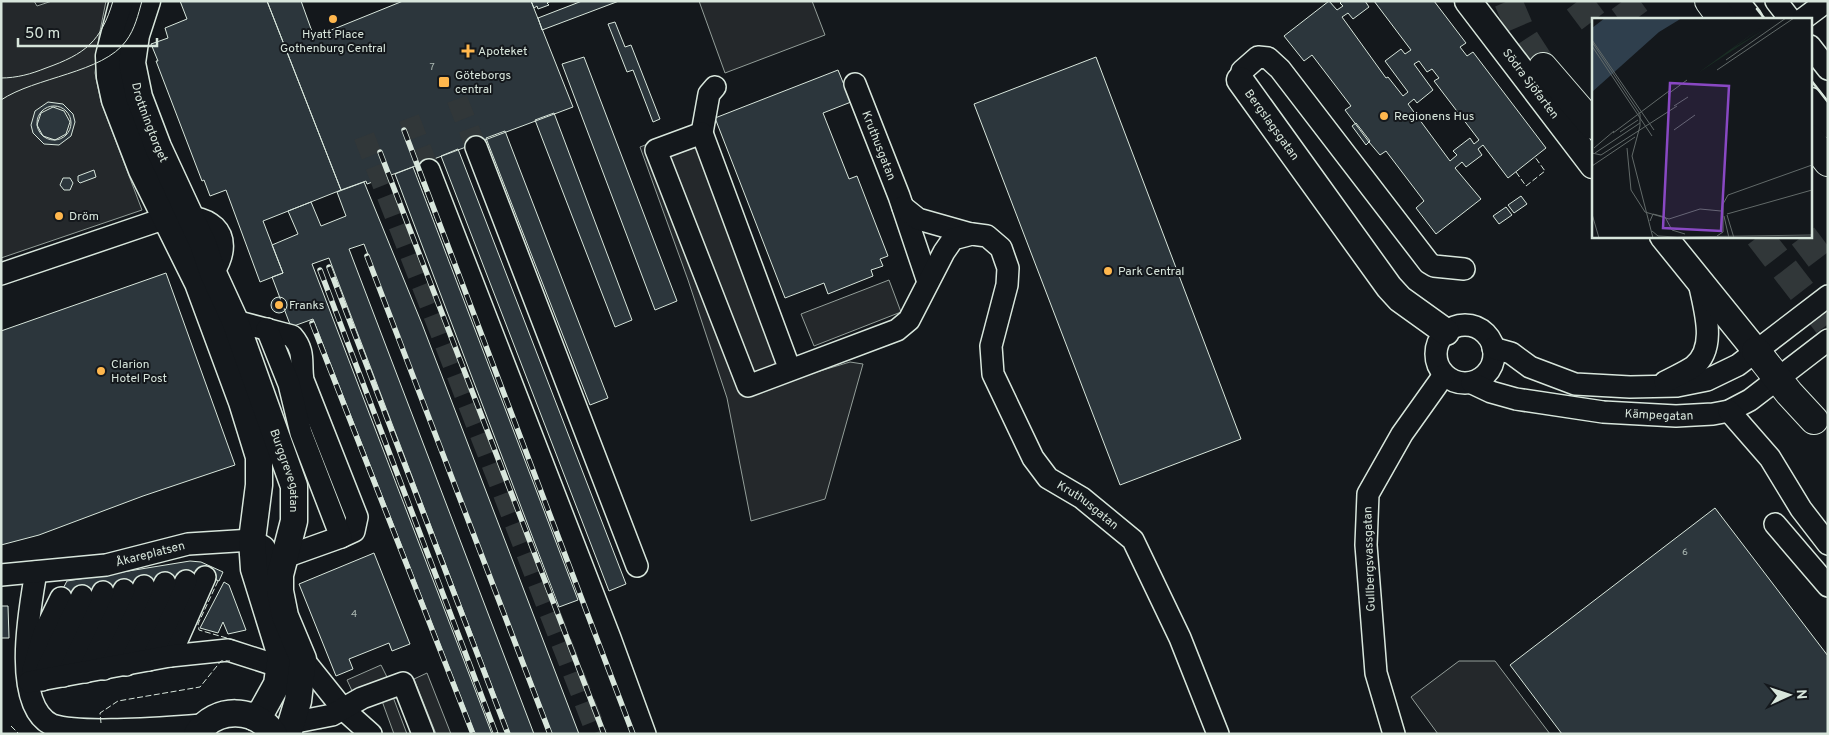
<svg xmlns="http://www.w3.org/2000/svg" width="1829" height="735" font-family="Overpass,sans-serif">
<style>
.parking{fill:#24282b;stroke:#939e99}
.building{fill:#2c363c;stroke:#d8e6dc;fill-rule:evenodd}
.lines{fill:none;stroke-linecap:round;stroke-linejoin:round}
.minor-tunnel{stroke:#313739;stroke-width:21;stroke-dasharray:21 11;stroke-linecap:butt}
.highway-tunnel{stroke:#313739;stroke-width:28;stroke-dasharray:28 14;stroke-linecap:butt}
.minor-casing{stroke:#d8e6dc;stroke-width:24}
.major-casing{stroke:#d8e6dc;stroke-width:29}
.highway-casing{stroke:#d8e6dc;stroke-width:30}
.minor{stroke:#14181c;stroke-width:21}
.major{stroke:#14181c;stroke-width:26}
.highway{stroke:#14181c;stroke-width:28}
.tram{stroke:#d8e6dc;stroke-width:1}
.rail-casing{stroke:#d8e6dc;stroke-width:5.5}
.rail{stroke:#14181c;stroke-width:4;stroke-dasharray:11;stroke-linecap:butt}
.fence{stroke:#d8e6dc;stroke-width:1;stroke-dasharray:6 2.5;stroke-linecap:butt}
.wall{stroke:#d8e6dc;stroke-width:2.5}
.poi-dot{fill:#ffb74d;stroke:#14181c;stroke-width:2}
.labels{text-anchor:middle;stroke-width:4;stroke-linejoin:round;paint-order:stroke}
.number-label{font-size:10px;fill:#adbab4}
.poi-label{font-size:12px;fill:#d8e6dc;stroke:#14181c;text-anchor:start}
.street-label{font-size:12px;fill:#d8e6dc;stroke:#14181c}
.inset-road{fill:none;stroke:#626a69;stroke-width:1}
.view{fill:#8948c3;fill-opacity:0.15;stroke:#8948c3;stroke-width:2.5}
.inset-edge{fill:none;stroke:#d8e6dc;stroke-width:2.5}
</style>
<rect width="100%" height="100%" fill="#14181c"/>
<!-- parking -->
<path class="parking" d="M1,1H34L37,6L52,1H106L99,36L95,73L101,102L142,210L1,258Z
M699,1H812L825,35L725,73Z
M653,142L658,158L698,147L783,382L850,362L863,364L825,499L751,521L727,398L688,280L640,147Z
M889,280L901,312L814,346L801,314Z
M1459,661H1495L1550,734H1438L1411,697Z
M381,665L387,677L353,693L347,680Z
M427,673L451,734H436L414,679Z
M393,697L407,734H394L382,701Z"/>
<!-- building -->
<path class="building" d="M180,1H267L341,190L263,221L283,273L260,282L226,190L210,196L204,180L202,181L156,61H158L151,44L168,38L165,28L187,19Z
M267,1H531L573,107L367,184L366,181L341,190Z
M301,1H403L314,37Z
M531,1H551L547,3L549,5L538,9L537,6L534,8Z
M582,1H619L542,30L538,18Z
M1329,1L1337,10L1343,6L1340,3L1342,1H1365L1369,7L1353,19L1348,13L1342,17L1386,78L1388,77L1403,96L1408,92L1385,61L1401,49L1405,54L1411,50L1374,1H1434L1466,43L1460,47L1467,56L1473,52L1546,148L1508,178L1483,145L1478,149L1482,155L1466,167L1462,162L1455,168L1481,199L1436,234L1416,208L1424,201L1386,151L1380,155L1369,142L1345,110L1351,106L1312,55L1304,61L1284,36ZM1419,61L1427,72L1432,69L1439,78L1434,81L1479,140L1474,144L1470,138L1453,151L1457,155L1450,161L1408,104L1414,99L1417,103L1433,90L1414,64Z
M615,22L625,47L631,45L660,119L653,122L633,70L627,72L608,24Z
M584,57L677,301L655,310L562,64Z
M1096,57L1241,439L1120,485L974,104Z
M838,70L851,102L823,113L849,179L857,176L888,256L880,259L883,266L871,270L873,276L828,294L824,283L785,298L715,118Z
M48,102L63,104L73,114L75,122L71,136L59,145L44,144L33,133L31,125L35,111ZM53,107L64,111L70,122L66,134L55,140L43,136L37,125L41,113Z
M37 123a17 17 0 1 1 34 0a17 17 0 1 1-34 0Z
M554,113L632,320L615,327L535,120Z
M1356,123L1370,141L1366,145L1352,126Z
M505,131L608,398L590,405L486,138Z
M458,149L626,584L609,591L441,156Z
M413,167L578,600L559,607L395,174Z
M94,170L96,177L80,183L78,181V176Z
M63,178H70L73,183L70,190H64L60,185Z
M364,182L422,324L579,734H552L364,244L349,249L534,734H510L329,258L312,264L492,734H475L313,319L291,327L272,277L283,273L272,245L298,234L288,211L311,202L321,226L346,216L337,192Z
M1521,196L1527,204L1514,213L1508,205Z
M1506,207L1512,215L1499,224L1493,216Z
M166,273L235,465L143,496L39,535L1,545V331Z
M271 305a8 8 0 1 1 16 0a8 8 0 1 1-16 0Z
M1715,508L1828,656V734H1562L1510,665Z
M374,553L410,644L392,651L389,643L349,659L353,669L336,676L299,584Z
M190,561L201,562L223,572L219,581L203,574L178,588L59,596L67,581Z
M224,582L229,585L246,630L228,634L223,622L218,633L200,628Z
M1,606H8L9,638H1Z"/>
<g class="lines">
<!-- minor-tunnel -->
<path class="minor-tunnel" d="M457,99L476,147
M409,118L429,170
M364,136L597,734"/>
<!-- highway-tunnel -->
<path class="highway-tunnel" d="M1508,1L1523,36L1543,67
M1578,1L1593,21
M1623,1L1636,19
M1759,236L1828,325
M1803,236L1828,269"/>
<defs>
<g id="minor">
<path d="M1776,1L1790,19"/>
<path d="M1803,19L1827,1"/>
<path d="M1810,46L1828,69"/>
<path d="M1240,80L1242,71L1258,57L1268,58L1280,69L1429,263L1434,266L1464,269"/>
<path id="s1" d="M855,84L899,196L928,282"/>
<path d="M702,133L709,94L715,87"/>
<path d="M476,147L637,566"/>
<path d="M429,170L610,638L645,734"/>
<path d="M903,207L918,219L971,234"/>
<path d="M1,274L166,218C207,210 239,232 213,273"/>
<path d="M235,321L292,336C306,352 300,363 303,380L357,517L354,531L341,537"/>
<circle cx="1465" cy="354" r="29"/>
<path d="M267,329L289,384L301,433L341,537L285,557"/>
<path d="M1493,348L1511,353L1530,367L1575,384L1630,387L1677,386L1707,380L1738,365L1828,296"/>
<path id="s2" d="M790,370L702,133L656,150L748,386L897,330L909,320L944,252L953,239L972,234L987,236L1001,248L1008,268L1007,285L991,346L993,374L1033,458L1048,478L1082,498L1133,540L1180,638L1218,734"/>
<path d="M1665,382C1674,377 1684,373 1693,367C1718,348 1704,308 1699,282"/>
<path id="s3" d="M1472,383L1491,392L1516,399L1603,412L1676,416L1713,414L1729,411L1750,400L1828,340"/>
<path d="M1729,411L1770,458L1801,509L1828,544"/>
<path d="M1775,524L1828,586"/>
<path d="M36,572C30,607 11,705 52,725C83,735 167,727 204,725"/>
<path id="s4" d="M1,575L106,565L188,544L252,540L264,547L280,575"/>
<path d="M170,656L205,577"/>
<path d="M303,659L343,709L371,734"/>
<path d="M149,660L186,581"/>
<path d="M126,665L165,583"/>
<path d="M104,669L144,586"/>
<path d="M33,670L44,633L61,598"/>
<path d="M85,672L124,590"/>
<path d="M63,676L103,592"/>
<path d="M42,680L82,596"/>
<path d="M29,682L170,656L228,650L281,667"/>
<path d="M291,723L332,715L362,698L403,683L423,734"/>
<path d="M1394,734L1376,673L1366,545L1368,494L1402,434L1444,375"/>
</g>
<g id="major">
<path d="M123,1L109,56L110,77L115,100L142,170L198,283L242,402L259,457V485L252,540L254,569L281,656L277,684L262,711L254,717"/>
<path id="s5" d="M147,1L136,35L132,63L139,97L158,147L203,244L213,273L235,321L294,486V521L280,575V591L285,616L303,659L298,701L288,734"/>
<path id="s6" d="M1468,1L1593,165"/>
<path d="M1735,1L1749,19"/>
<path id="s7" d="M1240,80L1389,287L1400,299L1446,332"/>
<path d="M1810,101L1828,124"/>
<path d="M1663,236L1756,351"/>
<path d="M197,734C216,706 255,707 274,734"/>
</g>
<path id="highway" d="M1709,1L1722,19
M1543,67L1593,125
M1810,139L1828,162
M1756,351L1789,393L1814,420"/>
</defs>
<!-- minor casing -->
<use href="#minor" class="minor-casing"/>
<!-- major casing -->
<use href="#major" class="major-casing"/>
<!-- highway casing -->
<use href="#highway" class="highway-casing"/>
<!-- minor -->
<use href="#minor" class="minor"/>
<!-- major -->
<use href="#major" class="major"/>
<!-- highway -->
<use href="#highway" class="highway"/>
<!-- tram -->
<path class="tram" d="M1,78C17,78 31,74 46,68C85,54 101,42 113,1
M1,100C35,77 103,73 126,41C135,29 138,15 142,1"/>
<defs>
<path id="rail" d="M404,130L633,734
M380,152L604,734
M367,256L550,734
M329,267L508,734
M320,270L496,734
M312,323L473,734"/>
</defs>
<!-- rail casing -->
<use href="#rail" class="rail-casing"/>
<!-- rail -->
<use href="#rail" class="rail"/>
<!-- fence -->
<path class="fence" d="M1516,172L1526,186L1545,171L1535,157
M218,581L198,624L199,630L237,641
M101,723L100,713L118,701L200,687L221,661H230
M11,726L19,734"/>
<!-- wall -->
<path class="wall" d="M1757,9L1765,19
M1810,79L1828,102"/>
</g>
<!-- markers -->
<g class="poi-dot">
<circle cx="333" cy="19" r="5"/>
<path d="M465.5 43.5h5v5h5v5h-5v5h-5v-5h-5v-5h5z"/>
<rect x="438" y="76" width="12" height="12" rx="2.5"/>
<circle cx="1384" cy="116" r="5"/>
<circle cx="59" cy="216" r="5"/>
<circle cx="1108" cy="271" r="5"/>
<circle cx="279" cy="305" r="5"/>
<circle cx="101" cy="371" r="5"/>
</g>
<g class="labels">
<!-- number labels -->
<g class="number-label">
<text x="432" y="70">7</text>
<text x="1685" y="555">6</text>
<text x="354" y="617">4</text>
</g>
<!-- poi labels -->
<g class="poi-label">
<text x="333" y="38" text-anchor="middle">Hyatt Place<tspan x="333" dy="14">Gothenburg Central</tspan></text>
<text x="478" y="55">Apoteket</text>
<text x="455" y="79">Göteborgs<tspan x="455" dy="14">central</tspan></text>
<text x="1394" y="120">Regionens Hus</text>
<text x="69" y="220">Dröm</text>
<text x="1118" y="275">Park Central</text>
<text x="289" y="309">Franks</text>
<text x="111" y="368">Clarion<tspan x="111" dy="14">Hotel Post</tspan></text>
</g>
<!-- street labels -->
<g class="street-label">
<text dy="4" stroke="none"><textPath href="#s6" startOffset="104">Södra Sjöfarten</textPath></text>
<text dy="4" stroke="none"><textPath href="#s5" startOffset="126">Drottningtorget</textPath></text>
<text dy="4" stroke="none"><textPath href="#s7" startOffset="55">Bergslagsgatan</textPath></text>
<text dy="4" stroke="none"><textPath href="#s1" startOffset="66">Kruthusgatan</textPath></text>
<text dy="4" stroke="none"><textPath href="#s3" startOffset="191">Kämpegatan</textPath></text>
<text dy="4" stroke="none"><textPath href="#s5" startOffset="501">Burggrevegatan</textPath></text>
<text dy="4" stroke="none"><textPath href="#s2" startOffset="1171">Kruthusgatan</textPath></text>
<text dy="4" stroke="none"><textPath href="#s4" startOffset="151">Åkareplatsen</textPath></text>
<text transform="translate(1369 559) rotate(-92)" y="4">Gullbergsvassgatan</text>
</g>
</g>
<!-- overview -->
<g transform="translate(1592 18)">
<rect width="220" height="220" fill="#14181c"/>
<path d="M168,10L140,31L173,11L106,55Z" fill="#1a2d24"/>
<path d="M13,0H90L67,14L0,74V10Z" fill="#2f3f4d"/>
<path class="inset-road" d="M0,22L62,112M0,24L48,96V108L40,138L61,220M0,28L60,118M134,42L194,0M125,52L202,0M76,76L95,62M82,88L96,79M82,112L103,97M28,114L46,102M21,115L77,73M2,130L22,113M35,130L39,172L53,194L77,201L108,191L129,193M0,135L9,137L85,88M3,135L48,105M0,148L43,119M0,196L7,220M135,196L220,172M135,197L142,220M132,198L137,220M58,203L61,196L73,199L80,212L93,216M60,213L66,218L85,219L220,217M125,218L131,214V186L136,177L220,147"/>
<path class="view" d="M78,65L137,68L129,213L71,210Z"/>
<rect width="220" height="220" class="inset-edge"/>
</g>
<!-- border -->
<rect width="1829" height="735" fill="none" stroke="#d8e6dc" stroke-width="5"/>
<!-- north arrow -->
<g transform="translate(1789 695) rotate(87)" stroke="#14181c" stroke-width="4" paint-order="stroke">
<path d="M0-4L9 19L0 12L-9 19Z" fill="#d8e6dc"/>
<text y="-8" font-size="14" font-weight="bold" text-anchor="middle" fill="#d8e6dc">N</text>
</g>
<!-- scale -->
<path d="M18 38v8h139v-8" fill="none" stroke="#d8e6dc" stroke-width="2.5"/>
<text x="25" y="38" font-size="15" fill="#d8e6dc" stroke="#14181c" stroke-width="4" paint-order="stroke">50 m</text>
</svg>
